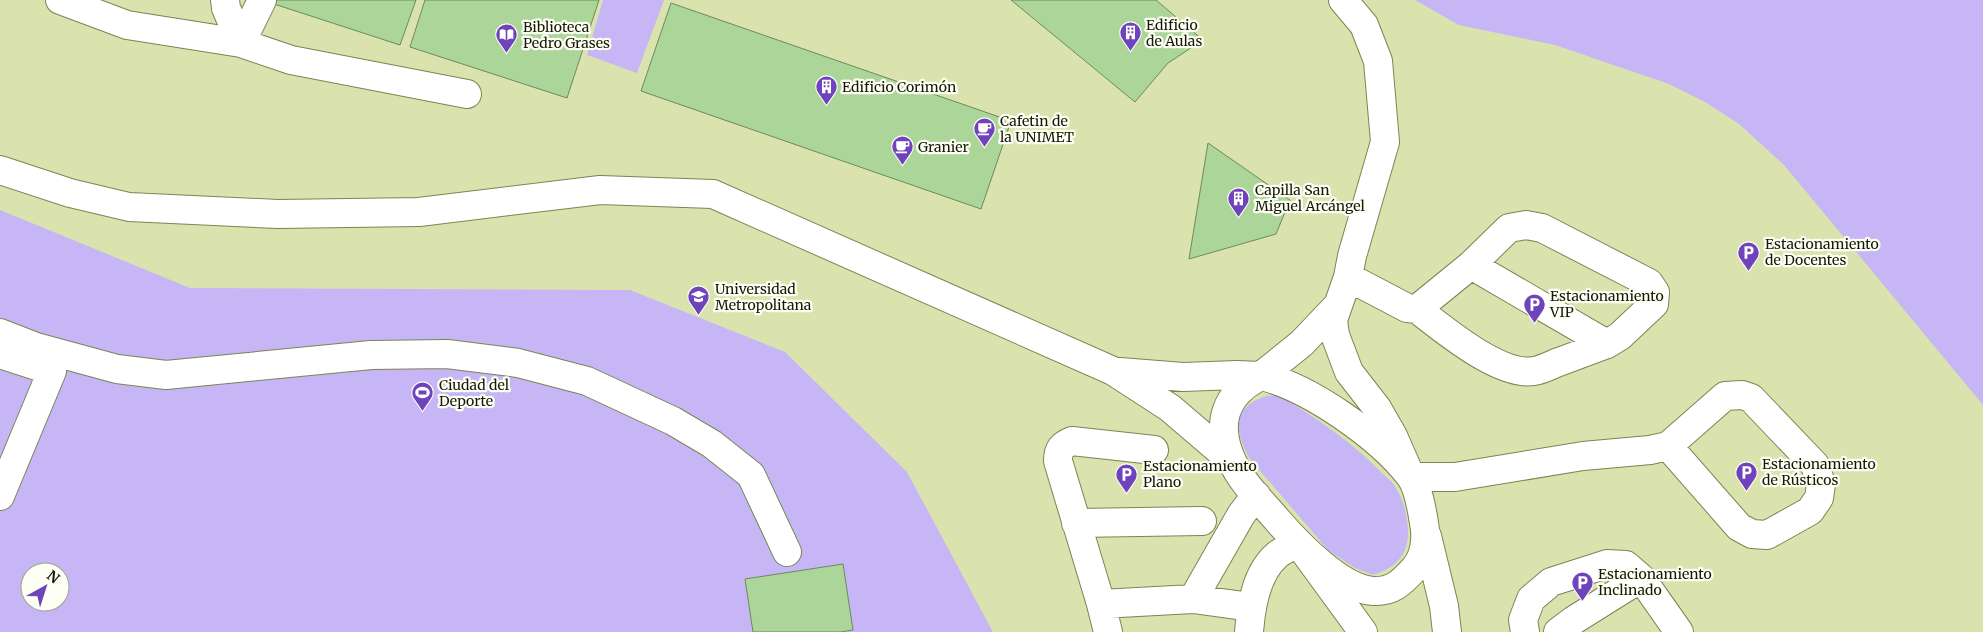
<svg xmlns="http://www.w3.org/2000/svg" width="1983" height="632" font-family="Merriweather,serif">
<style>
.green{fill:#c6b6f5;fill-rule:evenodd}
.building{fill:#acd699;stroke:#6d895f}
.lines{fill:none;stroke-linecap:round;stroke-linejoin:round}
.minor-casing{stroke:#7c8453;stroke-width:30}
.minor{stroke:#fff;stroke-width:28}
.labels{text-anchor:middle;stroke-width:4.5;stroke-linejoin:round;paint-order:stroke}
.poi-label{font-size:14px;fill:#151805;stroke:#fdfff4;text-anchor:start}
</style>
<rect width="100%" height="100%" fill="#dae3ae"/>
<!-- green -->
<path class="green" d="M603,0H664L637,73L587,55Z
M1415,0H1983V405L1784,165L1739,124L1707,103L1669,84L1555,45L1459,25Z
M0,210L190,288L630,290L785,352L907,472L993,632H0ZM30,572H60V602H30Z
M1280,396C1316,418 1351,441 1381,472C1386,477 1393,482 1396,488C1405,503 1408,518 1408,536C1406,559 1393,568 1373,575L1355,568L1328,550L1250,459C1237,437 1230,409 1261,398C1266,395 1275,396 1280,396Z"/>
<!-- building -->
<path class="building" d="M275,0H416L400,45L274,4Z
M425,0H599L567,98L410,47Z
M1011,0H1156L1203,40L1168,63L1135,102Z
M671,3L1011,121L981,209L641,91Z
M1208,143L1290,200L1276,234L1189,259Z
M843,564L853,630L840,632H753L745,579Z"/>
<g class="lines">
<defs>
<path id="minor" d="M60,0L127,25L241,43L291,60L467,94
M225,0L226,8L241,43L262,0
M1343,0L1364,25L1378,61L1385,142L1352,256L1348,277L1333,320L1335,335L1349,372L1377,408L1393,436L1411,477H1455L1583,456L1650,450L1668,446L1725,396L1742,395L1751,398L1815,465L1821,484L1819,498L1810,511L1767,535L1752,534L1739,527L1668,446
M0,170L70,193L129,207L278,214L419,212L600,190L713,194L1113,371L1170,408L1232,461
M1348,277L1407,308L1417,309L1471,265L1607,344L1620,336L1654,304L1655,292L1649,283L1542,228L1526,225L1509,228L1471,265
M1417,309C1443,329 1500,377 1534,371C1541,370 1549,366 1556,363C1573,357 1590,350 1607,344
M0,333L36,347L117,369L166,375L371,355L447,354L518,363L587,381L673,421L712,444L751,475L787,552
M0,354L52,371L0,496
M1120,372L1183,377L1237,375L1261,376L1302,343L1338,305
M1261,376C1309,387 1380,437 1410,476C1418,486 1422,510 1424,523C1427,538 1425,557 1414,569C1402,582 1393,592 1373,591C1341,589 1298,544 1278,521C1262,502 1242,483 1232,461C1215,424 1225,393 1261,376Z
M1076,523L1202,521
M1427,536L1444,606L1447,632
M1193,599L1251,607
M1101,604L1058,461C1058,449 1062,445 1072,441L1154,450
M1108,632L1101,604L1193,599L1241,515L1256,495
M1249,632C1251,606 1256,573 1277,555C1283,550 1291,547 1298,543L1363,632
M1525,632L1523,620L1531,599L1551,582L1607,564L1626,565L1641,578L1679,632
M1558,632L1574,620L1641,578"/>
</defs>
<!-- minor casing -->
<use href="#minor" class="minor-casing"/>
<!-- minor -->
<use href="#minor" class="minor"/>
</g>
<!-- icons -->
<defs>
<symbol id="building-pin" viewBox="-11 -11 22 30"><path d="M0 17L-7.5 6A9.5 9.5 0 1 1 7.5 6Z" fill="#6e43bb" stroke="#fdfff4"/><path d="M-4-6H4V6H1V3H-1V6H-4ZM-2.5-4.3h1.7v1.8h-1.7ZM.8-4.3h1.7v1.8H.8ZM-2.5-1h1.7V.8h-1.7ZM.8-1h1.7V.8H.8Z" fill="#fff"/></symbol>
<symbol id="library-pin" viewBox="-11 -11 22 30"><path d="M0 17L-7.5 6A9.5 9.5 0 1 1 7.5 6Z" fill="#6e43bb" stroke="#fdfff4"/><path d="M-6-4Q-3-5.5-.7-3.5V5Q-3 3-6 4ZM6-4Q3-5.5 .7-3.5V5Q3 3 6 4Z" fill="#fff"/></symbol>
<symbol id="cafe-pin" viewBox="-11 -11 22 30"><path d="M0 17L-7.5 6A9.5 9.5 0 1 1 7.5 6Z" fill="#6e43bb" stroke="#fdfff4"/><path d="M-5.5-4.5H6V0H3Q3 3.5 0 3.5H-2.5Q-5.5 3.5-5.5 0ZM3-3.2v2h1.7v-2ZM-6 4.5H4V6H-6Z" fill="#fff"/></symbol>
<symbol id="parking-pin" viewBox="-11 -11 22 30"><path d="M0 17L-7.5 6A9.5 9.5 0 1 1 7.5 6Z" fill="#6e43bb" stroke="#fdfff4"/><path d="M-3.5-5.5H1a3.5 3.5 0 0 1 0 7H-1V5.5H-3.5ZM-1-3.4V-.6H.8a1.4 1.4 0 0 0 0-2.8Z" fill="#fff"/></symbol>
<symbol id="university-pin" viewBox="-11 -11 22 30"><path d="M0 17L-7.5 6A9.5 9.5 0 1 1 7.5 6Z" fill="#6e43bb" stroke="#fdfff4"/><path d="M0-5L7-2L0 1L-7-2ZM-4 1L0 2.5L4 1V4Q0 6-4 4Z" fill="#fff"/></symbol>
<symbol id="stadium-pin" viewBox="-11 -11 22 30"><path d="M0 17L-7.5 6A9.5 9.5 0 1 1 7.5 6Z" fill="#6e43bb" stroke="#fdfff4"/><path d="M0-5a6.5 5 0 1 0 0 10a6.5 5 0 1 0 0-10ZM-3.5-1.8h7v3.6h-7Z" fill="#fff"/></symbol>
</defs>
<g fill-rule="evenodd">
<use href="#building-pin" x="1118" y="20" width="25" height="34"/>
<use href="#library-pin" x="494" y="22" width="25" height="34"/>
<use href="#building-pin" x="814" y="74" width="25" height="34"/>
<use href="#cafe-pin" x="972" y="116" width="25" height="34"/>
<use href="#cafe-pin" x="890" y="134" width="25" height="34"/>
<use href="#building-pin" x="1226" y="186" width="25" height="34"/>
<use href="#parking-pin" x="1736" y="240" width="25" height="34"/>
<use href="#university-pin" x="686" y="284" width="25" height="34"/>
<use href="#parking-pin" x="1522" y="292" width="25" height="34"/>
<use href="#stadium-pin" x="410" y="380" width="25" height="34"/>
<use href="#parking-pin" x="1734" y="460" width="25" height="34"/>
<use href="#parking-pin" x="1114" y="462" width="25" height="34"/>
<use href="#parking-pin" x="1570" y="570" width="25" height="34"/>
</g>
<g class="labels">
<!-- poi labels -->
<g class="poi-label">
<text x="1146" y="30">Edificio<tspan x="1146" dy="16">de Aulas</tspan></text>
<text x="523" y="32">Biblioteca<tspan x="523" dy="16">Pedro Grases</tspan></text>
<text x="842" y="92">Edificio Corimón</text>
<text x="1000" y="126">Cafetin de<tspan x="1000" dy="16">la UNIMET</tspan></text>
<text x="918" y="152">Granier</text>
<text x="1255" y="195">Capilla San<tspan x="1255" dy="16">Miguel Arcángel</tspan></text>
<text x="1765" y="249">Estacionamiento<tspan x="1765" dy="16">de Docentes</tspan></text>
<text x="715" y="294">Universidad<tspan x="715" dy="16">Metropolitana</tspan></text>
<text x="1550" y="301">Estacionamiento<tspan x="1550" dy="16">VIP</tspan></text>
<text x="439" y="390">Ciudad del<tspan x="439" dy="16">Deporte</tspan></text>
<text x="1762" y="469">Estacionamiento<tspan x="1762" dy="16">de Rústicos</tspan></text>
<text x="1143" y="471">Estacionamiento<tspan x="1143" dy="16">Plano</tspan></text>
<text x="1598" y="579">Estacionamiento<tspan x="1598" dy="16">Inclinado</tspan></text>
</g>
</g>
<!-- north arrow -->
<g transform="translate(45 587) rotate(39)"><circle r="24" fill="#fdfff4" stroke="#a0a394"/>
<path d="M0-4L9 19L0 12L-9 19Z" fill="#6e43bb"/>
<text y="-8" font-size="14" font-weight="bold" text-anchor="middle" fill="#151805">N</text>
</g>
</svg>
